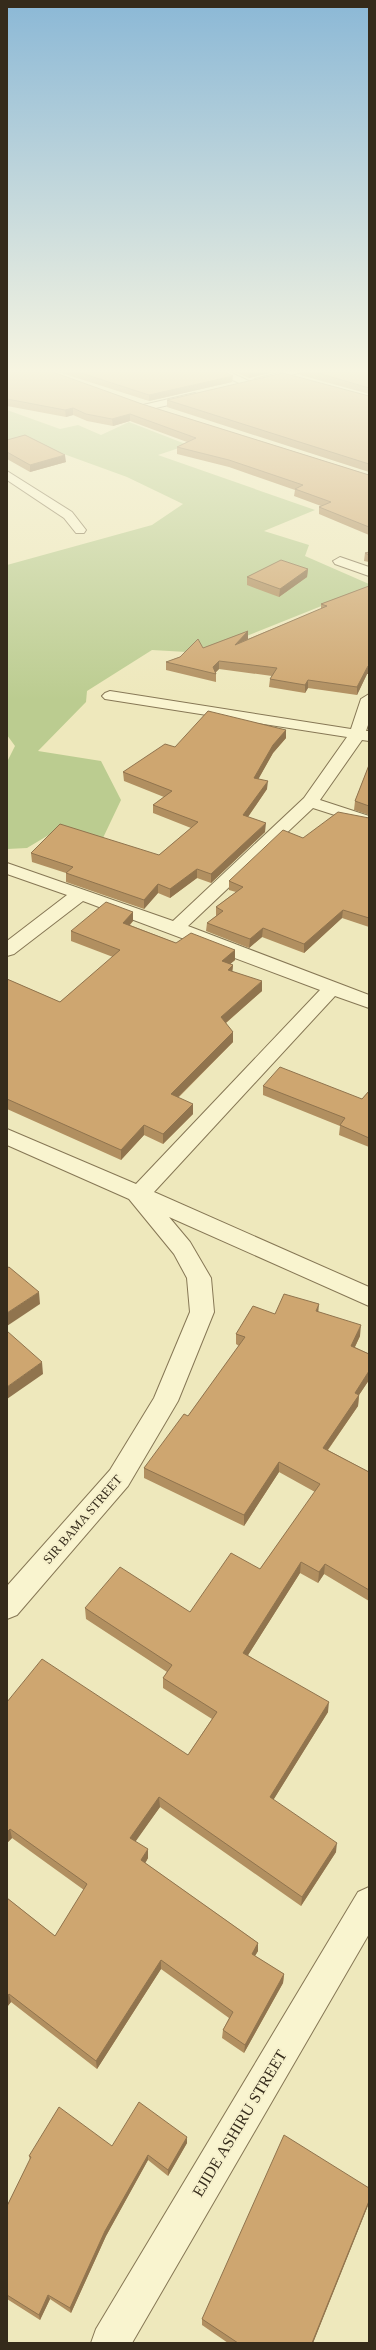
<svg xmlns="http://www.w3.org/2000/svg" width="376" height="2350" font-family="'Times New Roman',serif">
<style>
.green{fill:#bbcc90}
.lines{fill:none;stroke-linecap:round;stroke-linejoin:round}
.minor-casing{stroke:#867755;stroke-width:2}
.minor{fill:#f9f4cf;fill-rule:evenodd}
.wall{fill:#b18f60}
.shaded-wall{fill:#90744e}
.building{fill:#cea670;stroke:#90744e}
.labels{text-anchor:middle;stroke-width:4;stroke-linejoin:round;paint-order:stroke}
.street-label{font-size:13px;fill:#352b1b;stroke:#f6f0cb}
.near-street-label{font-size:16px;fill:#352b1b;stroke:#f6f0cb}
</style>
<rect width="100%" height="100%" fill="#eee8bc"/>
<!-- green -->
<path class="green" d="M7,410L60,429L78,425L101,435L129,422L188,445L158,455L315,510L264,531L309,545L305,556L369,584V587L204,653L152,650L87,691L86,702L38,751L101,761L121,800L102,840L57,830L27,848L7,849V762L15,746L7,735V565L152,525L183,504L127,477L28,441L7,444Z"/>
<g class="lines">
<defs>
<path id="minor" d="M212,371H227L253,383L252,385H244Z
M286,371H305L259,384L254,381L255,379Z
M195,393L200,396L199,398L147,410L142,407L143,405Z
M7,471L72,512L86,530L84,533H76L64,518L7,480Z
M340,557L369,567V576L335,564L333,561Z
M110,691L351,729L361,699L369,694V722L366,731H369V741L362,740L320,800L369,816V826L313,808L188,926L369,995V1008L335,996L154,1192L369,1287V1306L169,1217L190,1242L211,1278L214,1312L178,1401L128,1486L17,1615L7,1619V1586L110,1470L154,1398L190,1312L187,1278L174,1254L129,1199L7,1145V1129L136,1184L320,990L83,901L14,954L7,956V941L67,895L7,874V863L173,921L304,798L347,737L105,699L102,696L105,693Z
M369,1887V1934L132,2343H91L96,2329L358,1892Z"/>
</defs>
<!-- minor casing -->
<use href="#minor" class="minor-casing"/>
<!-- minor -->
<use href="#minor" class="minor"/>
</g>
<!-- wall -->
<path class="wall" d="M7,371L142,404L369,475V535L319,514V507L321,506L294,496L295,490L229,467L177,454V447L187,442L130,421L113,426L87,421L73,415L66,417L7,406Z
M55,371H223L232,382L149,401Z
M232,371H278L249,378Z
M300,371H369V394L300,375Z
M369,396V472L167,407V400Z
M7,440L66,462L30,472L7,459Z
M369,552V562L364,561L365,553Z
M308,569L307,577L279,597L247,585V577Z
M369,586L367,674L357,695L308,688L305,693L269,687L270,679L272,676L219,669L216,672V682L166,670V662L248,631V639L321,609V604Z
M286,730V738L273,753L258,779L267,789L248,817L265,832L211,883L197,878L170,898L158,893L144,909L66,882V873L32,862L31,853L159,855L191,828L153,813V805L164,797L124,781L123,772L175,747Z
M369,765V815L354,810L355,801Z
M369,818V927L342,918L304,953L262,937L249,948L206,931L207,923L216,916V907L236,892L229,890V881L303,838Z
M133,912V921L130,925L176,943L235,950V960L230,964L233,965L232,971L262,991L226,1023L233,1042L178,1098L193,1114L163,1144L144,1135L121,1160L7,1109V979L60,1002L113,957L71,941V931Z
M263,1086L362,1099L369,1091V1147L339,1135L340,1126L263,1095Z
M319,1312L360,1336L355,1347L369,1354V1380L359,1395L358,1406L328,1450L369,1472V1601L324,1574L318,1583L300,1573L248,1655L328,1712L273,1800L336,1852L301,1906L160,1807L135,1841L148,1858L145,1863L258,1943V1951L255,1956L284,1974L283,1983L244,2053L222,2038L223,2030L229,2018L161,1969L97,2069L11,2002L7,2007V1898L55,1936L84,1890L12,1838L7,1843V1702L188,1755L212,1719L163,1688V1678L167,1672L86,1619L85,1608L190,1612L260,1569L315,1492L279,1472L244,1526L144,1478V1468L188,1416L239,1346L236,1344V1334L275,1314Z
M187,2143L168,2176L148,2160L106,2236L71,2313L50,2299L40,2320L7,2299V2206L30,2160L29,2156L112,2146Z
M369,2188V2203L313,2343H228L202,2325V2319Z"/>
<!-- shaded-wall -->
<path class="shaded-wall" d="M252,371H278L249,378V372Z
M233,376L232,382L149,401V395Z
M73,408V415L66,417L65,410Z
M130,414V421L113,426L112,419Z
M65,455L66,462L30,472V465Z
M308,569L307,577L279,597L280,589Z
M248,631V639L235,645Z
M219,661V669L215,673L213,667Z
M368,666H369V674H367L357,695V687Z
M308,680V688L305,693V685Z
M286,730V738L273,753L254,787V778L273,745Z
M268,781L267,789L243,824V815Z
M266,823L265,832L211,883V874Z
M197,869V878L170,898V889Z
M158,884V893L144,909V900Z
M343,910L342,918L304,953V944Z
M133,912V921L123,932V923Z
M263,928L262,937L249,948L250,939Z
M235,950V960L222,971V961Z
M233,965L232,975L228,970Z
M262,981V991L221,1027V1017Z
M233,1032V1042L171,1104V1094Z
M193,1104V1114L163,1144V1134Z
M144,1125V1135L121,1160V1150Z
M39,1292L40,1304L7,1326V1313Z
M319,1304L318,1315L316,1311Z
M361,1325L360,1336L350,1357L351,1346Z
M42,1362L43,1374L7,1399V1387Z
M369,1371V1380L359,1395L358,1406L322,1458L323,1448L355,1393Z
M279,1462V1472L244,1526V1515Z
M301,1562L300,1573L243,1663V1653Z
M325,1564L324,1574L318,1583L319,1572Z
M329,1702L328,1712L269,1807L270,1797Z
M159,1797L160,1807L131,1848L130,1838Z
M10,1829L12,1838L7,1843V1832Z
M337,1843L336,1852L301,1906L302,1897Z
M148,1849V1858L142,1869L141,1860Z
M258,1943V1951L251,1962L252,1954Z
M161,1960V1969L97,2069L96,2061Z
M284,1974L283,1983L244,2053L245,2045Z
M9,1994L11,2002L7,2007V1997Z
M187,2137V2143L168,2176V2170Z
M148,2155V2160L106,2236L71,2313L70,2308L105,2231Z
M369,2201V2203L313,2343H312Z
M48,2295L50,2299L40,2320L39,2315Z"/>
<!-- building -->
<path class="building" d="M7,371H50L142,404L369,475V527L319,507L331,502L295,489L303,485L229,460L177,447L196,438L130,414L112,419L86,414L73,408L65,410L7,399Z
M75,371H223L233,376L149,395Z
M311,371H369V388Z
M283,373L369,396V464L167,400Z
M25,435L65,455L30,465L7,452V440Z
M369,552V555L365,553Z
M281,560L308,569L280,589L247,577Z
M369,586V666H368L357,687L308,680L305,685L270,679L277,668L219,661L213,667L216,674L166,662L180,657L198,639L203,648L248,631L235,645L327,606L321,604Z
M208,711L286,730L273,745L254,778L268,781L243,815L266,823L211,874L197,869L170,889L158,884L144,900L66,873L73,867L31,853L60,824L159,855L198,822L153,805L172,791L123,772L165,744L175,747Z
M369,765V806L355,801Z
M338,812L369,818V918L343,910L304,944L263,928L250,939L207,923L223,911L216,907L243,887L229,881L283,830L303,838Z
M106,902L133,912L123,923L176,943L191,933L235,950L222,961L233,965L228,970L262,981L221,1017L233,1032L171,1094L193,1104L163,1134L144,1125L121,1150L7,1099V979L60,1002L120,950L71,931Z
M280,1067L362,1099L369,1091V1138L340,1125L345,1118L263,1086Z
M9,1267L39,1292L7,1313V1268Z
M284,1294L319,1304L316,1311L361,1325L351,1346L369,1354V1371L355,1393L359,1395L323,1448L369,1472V1590L325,1564L319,1572L301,1562L243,1653L329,1702L270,1797L337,1843L302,1897L159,1797L130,1838L148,1849L141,1860L258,1943L252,1954L284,1974L245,2045L223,2030L233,2012L161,1960L96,2061L9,1994L7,1997V1898L55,1936L87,1884L10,1829L7,1832V1702L42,1659L188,1755L217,1712L163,1678L172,1665L85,1608L120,1567L190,1612L231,1553L260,1569L320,1484L279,1462L244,1515L144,1468L184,1414L188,1416L245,1337L236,1334L253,1306L275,1314Z
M7,1331L42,1362L7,1387Z
M139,2102L187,2137L168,2170L148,2155L105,2231L70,2308L48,2295L39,2315L7,2295V2206L31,2157L29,2156L59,2107L112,2146Z
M284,2135L369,2188V2201L312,2343H238L202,2319Z"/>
<!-- sky -->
<linearGradient id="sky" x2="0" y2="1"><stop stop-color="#8bb8d6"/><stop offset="0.53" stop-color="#f7f5e1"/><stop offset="1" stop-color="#f7f5e1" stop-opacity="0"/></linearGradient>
<rect width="376" height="700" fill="url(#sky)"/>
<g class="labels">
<!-- street labels -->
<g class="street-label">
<text transform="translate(82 1519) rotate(-49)" y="5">SIR BAMA STREET</text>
</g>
<!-- near-street labels -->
<g class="near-street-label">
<text transform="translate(239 2123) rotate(-59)" y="6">EJIDE ASHIRU STREET</text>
</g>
</g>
<!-- border -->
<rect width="376" height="2350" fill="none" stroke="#352b1b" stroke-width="16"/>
</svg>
